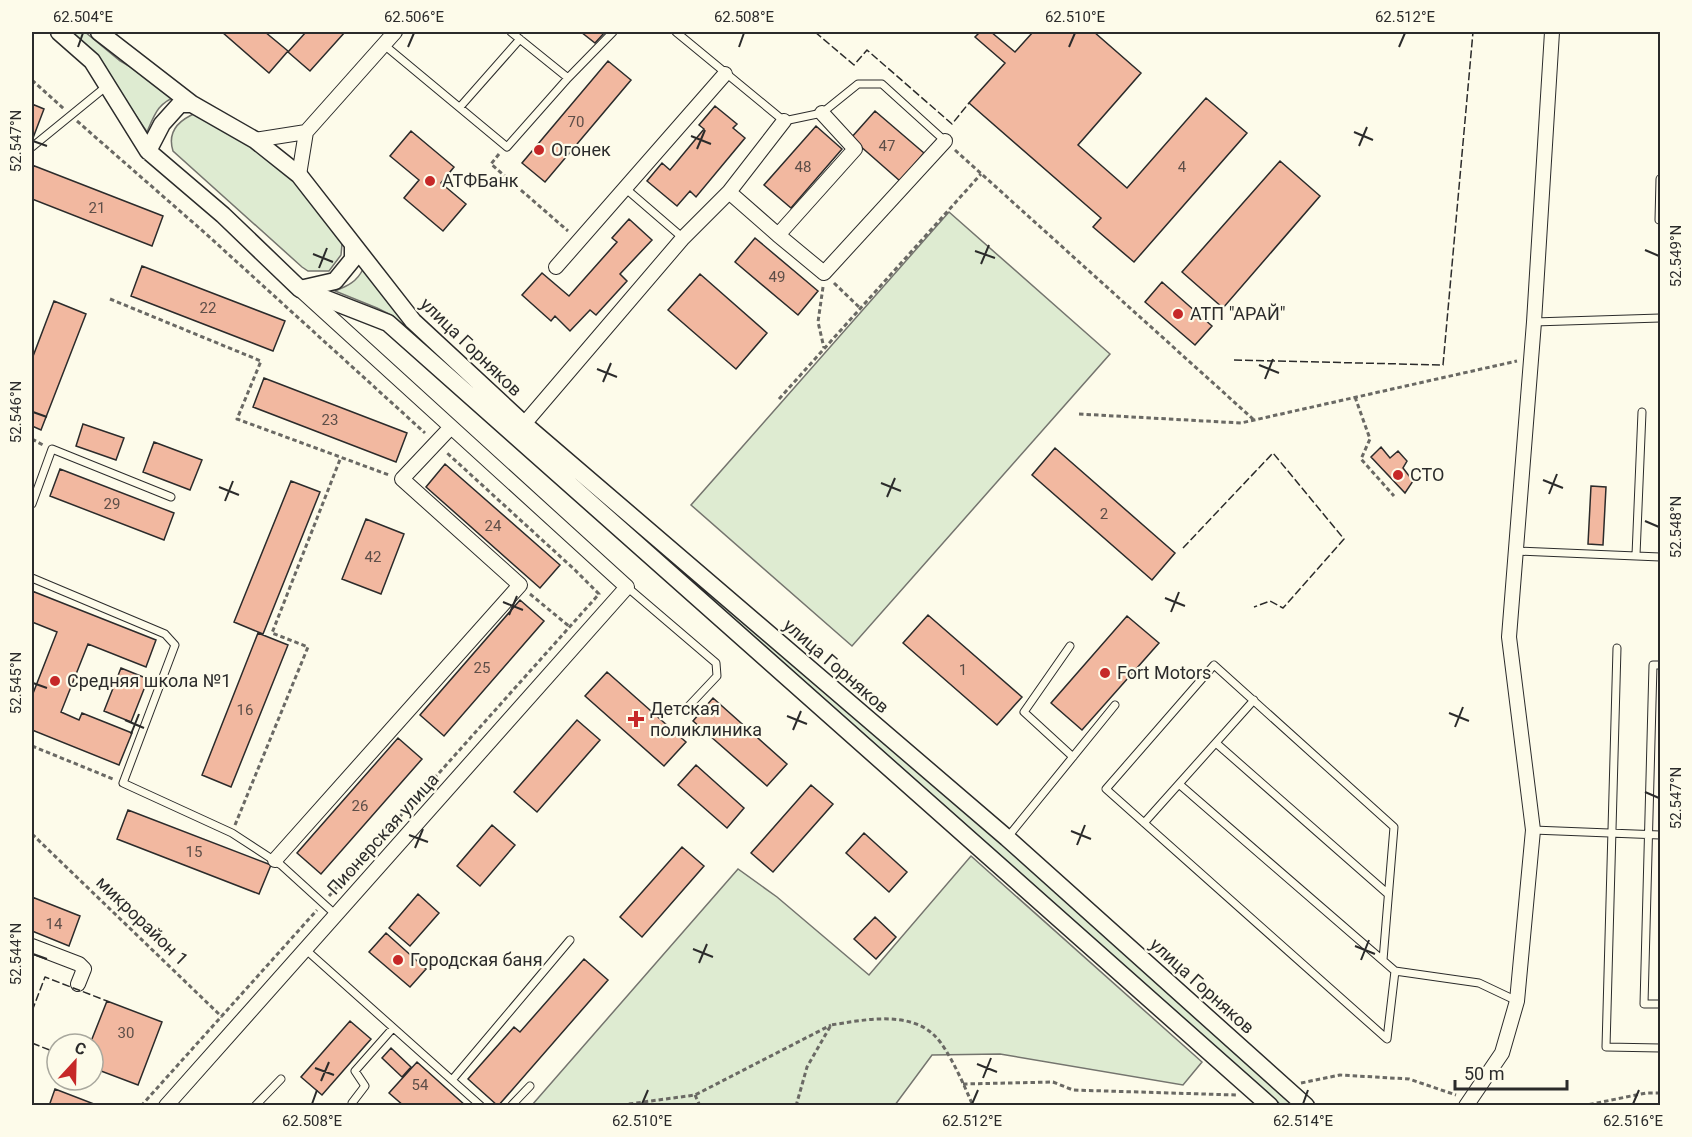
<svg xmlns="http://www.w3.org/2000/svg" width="1692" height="1137" font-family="Roboto,sans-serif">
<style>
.green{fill:#deebd1;stroke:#74746e;stroke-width:1.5}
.building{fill:#f2b8a0;stroke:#2b2b2b;stroke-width:1.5}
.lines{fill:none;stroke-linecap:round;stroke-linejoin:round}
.service-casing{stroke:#2b2b2b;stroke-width:9}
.minor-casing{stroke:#2b2b2b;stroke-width:16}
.tertiary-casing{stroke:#2b2b2b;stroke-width:19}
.path{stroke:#6a6964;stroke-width:3;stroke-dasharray:4.5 3;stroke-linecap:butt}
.service{stroke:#fdfbea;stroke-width:7}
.minor{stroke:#fdfbea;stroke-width:14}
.tertiary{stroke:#fdfbea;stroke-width:16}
.fence{stroke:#2b2b2b;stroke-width:1.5;stroke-dasharray:8 3;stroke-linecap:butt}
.ticks{fill:none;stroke:#2b2b2b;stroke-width:2}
.poi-dot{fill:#c62828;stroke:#fdfbea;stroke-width:2}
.labels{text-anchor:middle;stroke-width:4.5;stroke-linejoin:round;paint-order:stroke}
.number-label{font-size:15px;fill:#5d4e48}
.poi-label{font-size:18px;fill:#2b2b2b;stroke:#fdfbea;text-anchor:start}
.street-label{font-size:18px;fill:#2b2b2b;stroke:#fdfbea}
.neatline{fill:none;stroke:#2b2b2b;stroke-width:2}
.ticks-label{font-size:15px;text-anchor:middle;fill:#2b2b2b}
</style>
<rect width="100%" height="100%" fill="#fdfbea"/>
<!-- green -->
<path class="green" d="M69,32H85L120,61L179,95C158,103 155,113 147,132L113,82L105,66Z
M196,113L211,117L285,170L337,232L342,244L341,255L329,271H308L302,267L173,151C167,132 179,120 196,113Z
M949,212L1110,354L852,646L691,505Z
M363,269L405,314L1296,1105H1281L393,316L377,308L335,291C347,286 357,282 363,269Z
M971,856L1202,1062L1183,1085L1000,1054L932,1055L895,1105H532L738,869L777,897L869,975Z"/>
<!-- building -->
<path class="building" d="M222,32H265L288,51L269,73Z
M306,32H345L310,71L288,52Z
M581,32H605L595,43Z
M980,32H991L1015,52L1033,32H1094L1141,73L1078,145L1127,188L1206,98L1247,133L1134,262L1093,227L1101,218L969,103L1005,63L975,37Z
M608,61L631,80L545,182L522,163Z
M32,104L44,109L33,138H32Z
M715,106L737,124L733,128L745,138L696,197L690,191L677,206L647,181L662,163L670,170L704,129L699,125Z
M875,111L924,153L900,181L851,138Z
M816,126L842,149L791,208L764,185Z
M411,131L454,167L441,183L466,204L443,231L404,198L419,180L390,156Z
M1280,161L1320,196L1223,308L1182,272Z
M32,165L163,216L152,246L32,199Z
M629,219L652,240L620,274L627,281L596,315L590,310L570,331L555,316L551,321L522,295L542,273L569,296L617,242L612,238Z
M755,238L818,291L798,315L735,262Z
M142,266L285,321L273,351L131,296Z
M700,274L767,333L736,369L668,310Z
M1162,282L1212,326L1195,345L1145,302Z
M54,301L86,314L41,430L32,426V359Z
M264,378L407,433L396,462L253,407Z
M83,424L124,438L116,460L76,446Z
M154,442L202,460L190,490L143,472Z
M1381,447L1390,458L1398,451L1407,461L1403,468L1413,481L1405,493L1371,457Z
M1055,448L1175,553L1152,580L1032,475Z
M445,464L560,565L540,588L426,487Z
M60,469L174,513L164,540L50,496Z
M291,481L320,492L263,634L234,622Z
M1591,486L1606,487L1603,545L1588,544Z
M366,519L404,534L381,594L342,579Z
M32,591L156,640L146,667L88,644L61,712L79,720L82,713L132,733L119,765L32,730V696L57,632L32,622Z
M520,600L544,621L444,736L420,715Z
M928,615L1022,697L997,725L903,643Z
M1127,616L1159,643L1082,730L1051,703Z
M258,633L288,645L231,787L202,775Z
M121,668L148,679L131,722L104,711Z
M607,672L686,742L664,766L585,696Z
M713,698L787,764L767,786L693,721Z
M577,720L600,740L537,812L514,792Z
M398,738L422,759L321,874L297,853Z
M696,765L744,808L727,828L678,785Z
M811,785L833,804L773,872L751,853Z
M128,810L271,865L259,894L117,839Z
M492,825L515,845L480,886L457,866Z
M864,833L907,872L889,892L846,853Z
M682,847L704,866L642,937L620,917Z
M418,894L439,913L410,946L389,928Z
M32,897L80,916L69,946L32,931Z
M875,917L896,937L876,959L854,939Z
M386,933L426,969L410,987L369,952Z
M584,959L608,980L498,1106L468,1079L514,1027L520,1032Z
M107,1001L162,1022L138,1085L93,1068V1044H90Z
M350,1021L371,1039L322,1095L301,1077Z
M391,1048L411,1067L402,1077L382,1058Z
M417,1062L466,1106H404L389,1093Z
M55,1089L94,1104V1106H49Z"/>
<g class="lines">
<defs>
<path id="service" d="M511,32L568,78
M676,32L784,121L822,113L858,84H882L945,141
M383,44L507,147L568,78L613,32
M460,107L520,39
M32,147L108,85
M625,188L683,238
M1659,220L1660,179
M1534,322L1660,318
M32,504L52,449L171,497
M1516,551L1660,557
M1636,555L1642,412
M32,578L165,634L175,645L123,783L232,833L281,865L336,915
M627,587L716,663L717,676L685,710
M1070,646L1024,712L1073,757
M1617,648L1606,1047L1660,1048
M1660,665H1653L1644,1004H1660
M1216,743L1388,894
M1179,784L1395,971L1479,983L1517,1001
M1144,823L1254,700
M1533,830L1660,835
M1007,838L1115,705
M305,949L481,1106
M1383,960L1394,827L1214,665L1106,789L1387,1039L1395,971
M452,1080L570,940
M352,1103L365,1086L355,1071L393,1028
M255,1106L281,1079
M511,1106L530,1086"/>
<path id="minor" d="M255,140L306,132
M299,175L306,132L395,32
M729,192L778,235L855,149L822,113
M778,235L824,273L945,141
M556,267L725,74
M524,424L683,238L729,192L784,121
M275,860L520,585L402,479L451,427
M32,946L79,964L84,969L78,984
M166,1106L627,587L303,292
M1466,1106L1502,1053L1517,1001L1533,830L1509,637L1534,322L1552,32"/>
<path id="tertiary" d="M59,32L92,61L148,151
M99,32L192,104
M353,245V259L335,281L300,289L223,215L148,151L162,124L180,104H192L255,140L299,175L413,321L524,424L1007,838L1306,1106
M301,289L388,323L1270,1106"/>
</defs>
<!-- service casing -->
<use href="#service" class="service-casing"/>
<!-- minor casing -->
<use href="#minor" class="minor-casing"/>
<!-- tertiary casing -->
<use href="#tertiary" class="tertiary-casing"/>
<!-- path -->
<path class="path" d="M32,80L64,109
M77,121L205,233L425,433
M955,150L1253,419
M499,154L491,164L568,231
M834,283L860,308
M823,287L818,322L824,348
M110,299L261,361L237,419L389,475
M1355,397L1370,439L1361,459L1394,496
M779,399L981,174
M1079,414L1241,423L1517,361
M32,439L43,445
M530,594L570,627
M32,746L113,779
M235,825L308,647L272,633L341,457
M32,834L222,1017
M329,896L599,594L575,570L446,452
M1301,1083L1340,1075L1409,1079L1456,1095
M963,1084L1053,1082L1073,1090L1236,1095
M695,1095L700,1106
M141,1106L317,910
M614,1106L695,1095L831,1025
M796,1106L807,1067L831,1025C863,1020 909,1010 935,1036C949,1050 965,1087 973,1106
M1582,1106L1646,1093H1660"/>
<!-- service -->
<use href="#service" class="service"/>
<!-- minor -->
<use href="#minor" class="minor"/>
<!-- tertiary -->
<use href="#tertiary" class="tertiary"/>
<!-- fence -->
<path class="fence" d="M815,32L854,65L867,50L952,124L969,103
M1234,360L1443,365L1473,32
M1183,548L1273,453L1344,539L1283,608L1270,601L1254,607
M32,1011L45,977L107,1001
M32,1043L57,1053"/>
</g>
<!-- ticks -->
<path class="ticks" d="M78,47L83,33M408,47L414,33M739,47L744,33M1069,47L1075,33M1399,47L1405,33M1354,132L1373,140M691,136L711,144M33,141L47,146M1359,146L1367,127M697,149L705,130M1645,250L1659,256M975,251L995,258M313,254L333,262M981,264L989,245M319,268L327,248M1259,365L1279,373M597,369L617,377M1265,379L1273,359M603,382L611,363M33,412L47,417M1543,480L1563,488M881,483L901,491M219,487L239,495M1549,494L1557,474M887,497L895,478M225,501L233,481M1645,521L1659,527M1165,598L1185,606M503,602L523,610M1171,612L1179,592M509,615L517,596M33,683L47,688M1449,713L1469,721M787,716L807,724M125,720L144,728M1455,727L1463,707M793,730L801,711M131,734L139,714M1645,792L1659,798M1071,831L1091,839M409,835L428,842M1077,845L1085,825M415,848L423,829M1355,946L1375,954M693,949L713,957M33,954L47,959M1361,960L1369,940M699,963L707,944M977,1064L997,1072M315,1068L334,1075M983,1078L991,1058M321,1081L329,1062M312,1104L317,1090M642,1104L648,1090M972,1104L978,1090M1303,1104L1308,1090M1633,1104L1639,1090"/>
<!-- markers -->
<g class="poi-dot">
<circle cx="539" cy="150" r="6"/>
<circle cx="430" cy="181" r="6"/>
<circle cx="1178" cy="314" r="6"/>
<circle cx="1398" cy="475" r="6"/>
<circle cx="1105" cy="673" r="6"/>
<circle cx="55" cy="681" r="6"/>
<path d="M633 710h6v6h6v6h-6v6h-6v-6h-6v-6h6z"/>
<circle cx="398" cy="960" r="6"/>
</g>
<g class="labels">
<!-- number labels -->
<g class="number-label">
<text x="576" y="127">70</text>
<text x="887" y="151">47</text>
<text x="803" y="172">48</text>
<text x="1182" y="172">4</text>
<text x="97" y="213">21</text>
<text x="777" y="282">49</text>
<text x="208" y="313">22</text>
<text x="330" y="425">23</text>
<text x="112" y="509">29</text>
<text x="1104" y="519">2</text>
<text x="493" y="531">24</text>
<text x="373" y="562">42</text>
<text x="482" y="673">25</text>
<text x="963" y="675">1</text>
<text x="245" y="715">16</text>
<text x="360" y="811">26</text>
<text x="194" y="857">15</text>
<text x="54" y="929">14</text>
<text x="126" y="1038">30</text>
<text x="420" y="1090">54</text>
</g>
<!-- poi labels -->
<g class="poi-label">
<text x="551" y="156">Огонек</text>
<text x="442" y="187">АТФБанк</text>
<text x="1190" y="320">АТП "АРАЙ"</text>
<text x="1410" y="481">СТО</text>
<text x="1117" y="679">Fort Motors</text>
<text x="67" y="687">Средняя школа №1</text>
<text x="650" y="715">Детская<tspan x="650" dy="21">поликлиника</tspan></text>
<text x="410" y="966">Городская баня</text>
</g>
<!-- street labels -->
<g class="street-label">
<text transform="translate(471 347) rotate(44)" y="6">улица Горняков</text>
<text transform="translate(836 666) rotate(41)" y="6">улица Горняков</text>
<text transform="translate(383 834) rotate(-48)" y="6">Пионерская улица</text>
<text transform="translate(142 921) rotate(44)" y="6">микрорайон 1</text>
<text transform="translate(1202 986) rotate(42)" y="6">улица Горняков</text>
</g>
</g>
<!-- border -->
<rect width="1692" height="1137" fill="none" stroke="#fdfbea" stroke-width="66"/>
<!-- north arrow -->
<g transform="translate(75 1062) rotate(22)"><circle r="28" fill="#fdfbea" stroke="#a9a89e" stroke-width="1.5"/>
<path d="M0-4.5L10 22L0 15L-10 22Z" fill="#c62828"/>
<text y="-9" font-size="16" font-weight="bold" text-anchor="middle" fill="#2b2b2b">С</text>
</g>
<!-- scale -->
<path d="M1455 1080v9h112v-9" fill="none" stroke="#2b2b2b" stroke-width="3"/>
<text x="1464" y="1080" font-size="18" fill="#2b2b2b" stroke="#fdfbea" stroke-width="4.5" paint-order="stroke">50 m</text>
<rect x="33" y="33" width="1626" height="1071" class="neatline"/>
<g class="ticks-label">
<text x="83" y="22">62.504°E</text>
<text x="414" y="22">62.506°E</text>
<text x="744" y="22">62.508°E</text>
<text x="1075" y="22">62.510°E</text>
<text x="1405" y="22">62.512°E</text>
<text transform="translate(16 141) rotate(-90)" y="5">52.547°N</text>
<text transform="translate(1676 256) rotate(-90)" y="5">52.549°N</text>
<text transform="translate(16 412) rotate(-90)" y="5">52.546°N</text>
<text transform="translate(1676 527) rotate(-90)" y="5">52.548°N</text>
<text transform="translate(16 683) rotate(-90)" y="5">52.545°N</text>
<text transform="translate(1676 798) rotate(-90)" y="5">52.547°N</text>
<text transform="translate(16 954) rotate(-90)" y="5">52.544°N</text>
<text x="312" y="1126">62.508°E</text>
<text x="642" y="1126">62.510°E</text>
<text x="972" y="1126">62.512°E</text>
<text x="1303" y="1126">62.514°E</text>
<text x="1633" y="1126">62.516°E</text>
</g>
</svg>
